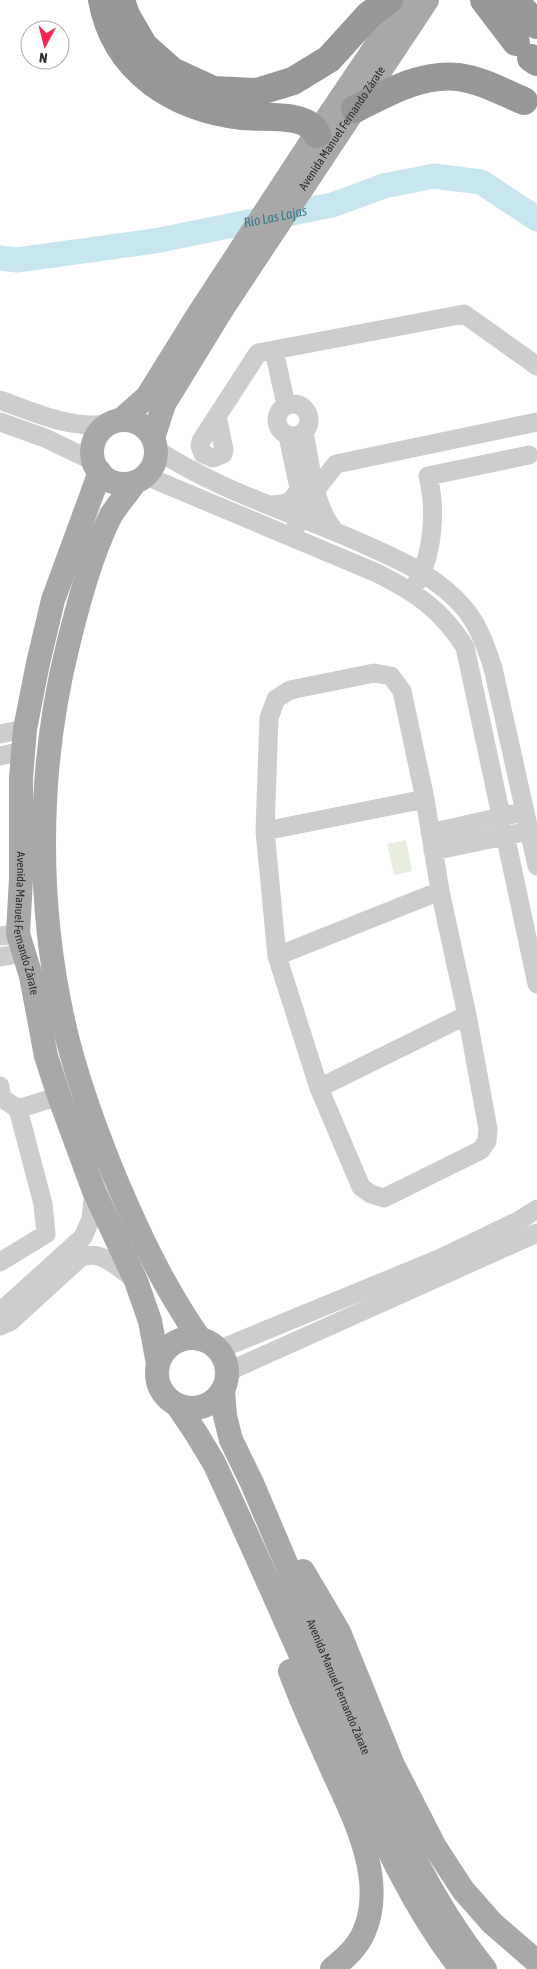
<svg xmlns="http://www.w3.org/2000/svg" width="537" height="1969" font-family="'Asap Condensed',sans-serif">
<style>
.pitch{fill:#e8eedd}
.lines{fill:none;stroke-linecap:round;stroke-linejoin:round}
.river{stroke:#c7e6ef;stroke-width:25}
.minor{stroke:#cdcdcd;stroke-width:19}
.major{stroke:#a8a8a8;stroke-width:24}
.highway{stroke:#979797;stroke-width:28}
.labels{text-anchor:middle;stroke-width:5;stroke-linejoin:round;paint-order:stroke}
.street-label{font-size:12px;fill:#303030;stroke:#fff}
.water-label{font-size:14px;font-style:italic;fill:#357c92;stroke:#fff}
</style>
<rect width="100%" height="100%" fill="#fff"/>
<!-- pitch -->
<path class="pitch" d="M406,840L412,871L394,875L387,844Z"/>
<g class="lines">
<!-- river -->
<path class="river" id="s1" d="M0,258L17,260L155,241L332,205L384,186L434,176L481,182L537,219"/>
<!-- minor -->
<path class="minor" d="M274,350L286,405
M0,400C35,413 70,429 108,424
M277 420a16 16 0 1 1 32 0a16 16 0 1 1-32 0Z
M217,416L224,450L223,454L213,458L203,454L200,446L201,441L258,353L464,314L537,366
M0,422L45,438L93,461
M304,432C310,462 314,507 334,530
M157,450C221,492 298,514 368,546C404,562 439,578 465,609C479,626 486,647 493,668L537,866
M146,476L377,573C415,592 442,610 465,647L537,984
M270,505C284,505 294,503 299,488L288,436
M296,527C304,503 321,483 336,464L537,422
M417,582C434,552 436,508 428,476L529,455
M374,673L391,676L402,691L425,799L440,891L467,1015L488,1129L487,1141L481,1150L384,1198L371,1194L361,1187L319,1088L277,956L265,831L269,718L276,699L290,690Z
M0,734L25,729
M0,756L23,751
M265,831L425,799
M430,833L514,814
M433,851L519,833
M0,936L18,934
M277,956L440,891
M0,957L24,953
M0,1086L2,1098L18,1109L59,1096
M319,1088L467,1015
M0,1262L46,1234L43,1204L18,1109
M0,1312L83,1237L91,1219L94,1191
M0,1326L11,1321L80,1258C100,1248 119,1268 135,1280
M218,1350L441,1258L520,1220L537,1209
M226,1375L236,1368L537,1233"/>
<!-- major -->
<g class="major">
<path d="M121,420L147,397L196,318L311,142L407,0"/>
<circle cx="124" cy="452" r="32"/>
<path id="s2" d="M153,438L164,404L224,306L427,0"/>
<path id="s3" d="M100,472L53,600L38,663L25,729L21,778V878L18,934L31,976L46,1056L59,1096L94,1191L136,1281L150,1321L158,1364"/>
<path d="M135,482C128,493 118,504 111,515C91,555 79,601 68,645C36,773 36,913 68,1041C80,1087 96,1131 114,1175C139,1234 163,1286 200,1339"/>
<circle cx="192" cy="1373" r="35"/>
<path id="s4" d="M223,1390L225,1416L231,1440L252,1483C285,1560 317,1636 349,1713C387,1802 424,1893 485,1969"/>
<path d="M177,1405L196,1433L214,1463C258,1557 299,1652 341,1746C376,1823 408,1902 461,1969"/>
<path d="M303,1571L339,1632L393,1765L435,1847L463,1890L492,1923L537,1962"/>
<path d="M290,1671C303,1707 320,1741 335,1776C356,1821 386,1882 364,1932C357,1948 345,1958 332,1969"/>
</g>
<!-- highway -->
<path class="highway" d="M102,0C115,71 174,108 242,116C262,119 307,111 317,134
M121,0L126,15L144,46L172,71L213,90L257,92L293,81L329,59L369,15L389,0
M484,0L516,42
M514,0L537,25
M531,58L537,62
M355,109C387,93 421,73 458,77C481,80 503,92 524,101"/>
</g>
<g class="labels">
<!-- street labels -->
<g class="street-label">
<text dy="4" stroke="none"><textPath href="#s2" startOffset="364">Avenida Manuel Fernando Zárate</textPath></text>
<text dy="4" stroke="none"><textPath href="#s3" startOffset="464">Avenida Manuel Fernando Zárate</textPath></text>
<text dy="4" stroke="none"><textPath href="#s4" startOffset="320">Avenida Manuel Fernando Zárate</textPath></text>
</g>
<!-- water labels -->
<g class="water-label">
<text dy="5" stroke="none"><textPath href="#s1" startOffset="279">Río Las Lajas</textPath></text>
</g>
</g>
<!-- north arrow -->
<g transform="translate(45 45) rotate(187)"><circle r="24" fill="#ffffff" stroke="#acacac"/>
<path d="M0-4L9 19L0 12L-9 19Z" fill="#f32654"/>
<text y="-8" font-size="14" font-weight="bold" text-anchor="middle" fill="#303030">N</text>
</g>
</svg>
